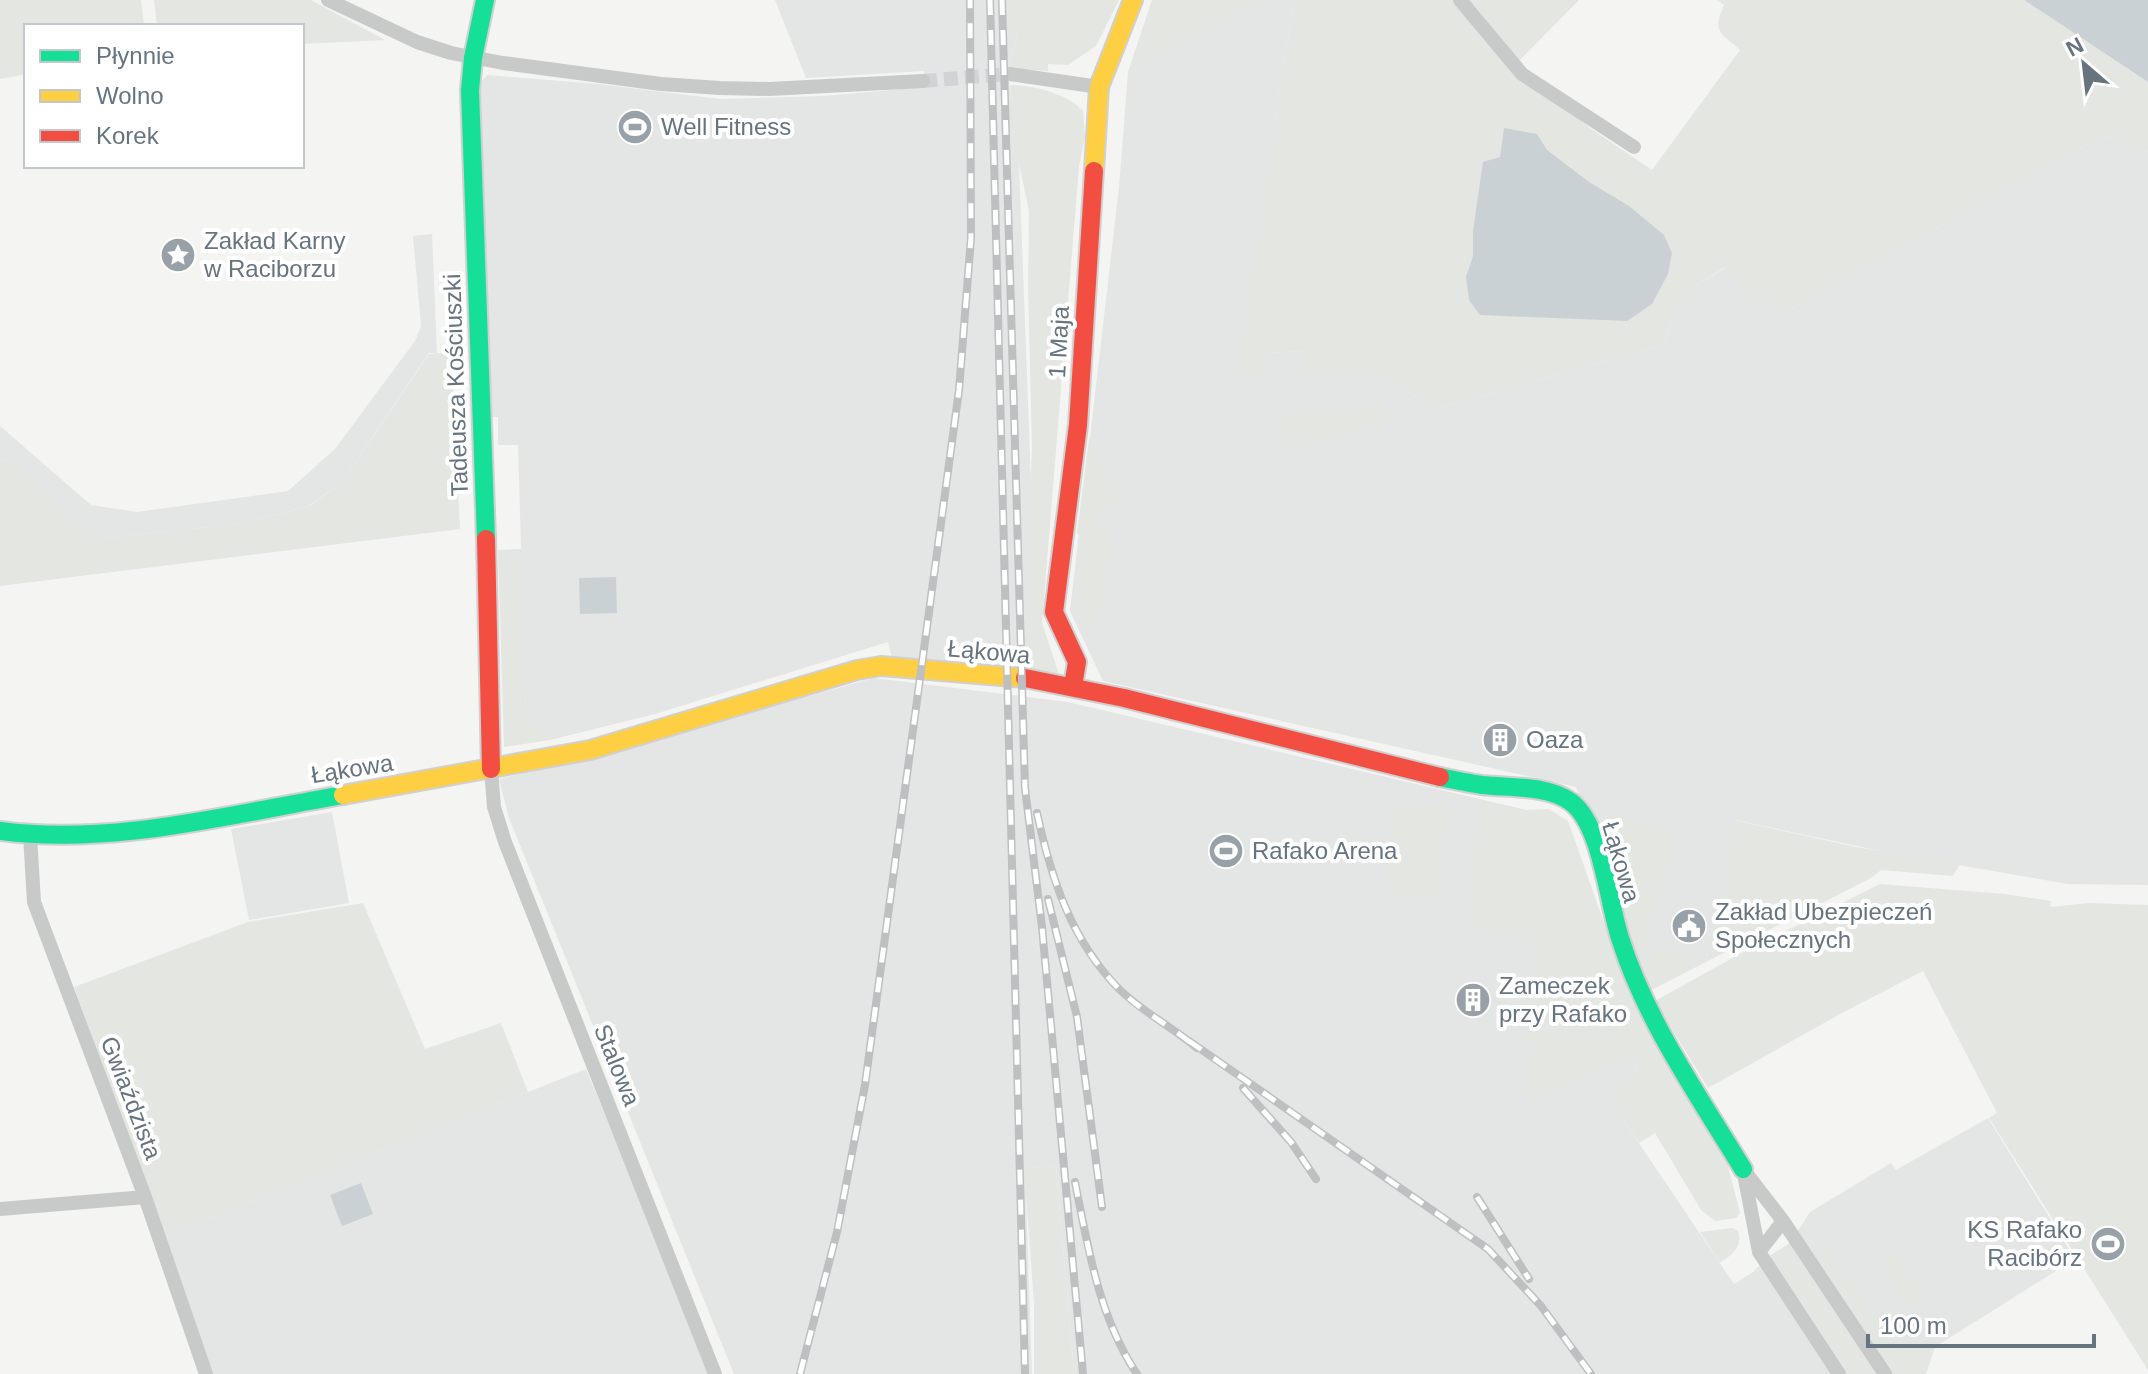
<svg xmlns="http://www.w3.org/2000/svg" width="2148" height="1374" font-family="Arial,sans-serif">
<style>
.built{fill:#e4e5e5}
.green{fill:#e4e6e1}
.water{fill:#cad1d4}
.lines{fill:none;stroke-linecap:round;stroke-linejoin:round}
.street-tunnel{stroke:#d0d4d6;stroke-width:14;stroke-dasharray:14 7;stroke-linecap:butt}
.fast-casing{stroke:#d0d0d0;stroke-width:22}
.slow-casing{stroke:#d0d0d0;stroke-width:22}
.jam-casing{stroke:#d0d0d0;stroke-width:22}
.street{stroke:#c8caca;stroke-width:14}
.fast{stroke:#16e098;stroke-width:18}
.slow{stroke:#ffcf43;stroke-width:18}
.jam{stroke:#f24e42;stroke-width:18}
.rail-casing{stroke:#bebfc0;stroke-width:8}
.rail{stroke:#fff;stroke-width:5;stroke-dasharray:15;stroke-linecap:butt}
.labels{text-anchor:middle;stroke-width:8;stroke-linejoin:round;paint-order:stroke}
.poi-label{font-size:24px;fill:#667480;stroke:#fff;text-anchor:start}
.street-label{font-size:24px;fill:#667480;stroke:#fff}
</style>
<rect width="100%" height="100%" fill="#f4f4f2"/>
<!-- built -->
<path class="built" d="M775,0H1004L1005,33H1018L1008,68L1011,101H1006L1011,145L1019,164L1032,509L1029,667L892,658L888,642L655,714L550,740L526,715L518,445H498V417H487L478,99L481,82L487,75L598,84L720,99L824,96L925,87L924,71L806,78Z
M1263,0H1294L1243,316L1270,378V353L1303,351V375H1381L1436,409L1663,345L1683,294L1726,267L1781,315L2103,136L2148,152V885L2067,884L1885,852L1735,820L1706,962L1653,989H1646L1576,787L1103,681L1070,611L1119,187L1128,72Z
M432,234L437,353H429L343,481L309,506L238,524L105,538L69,518L6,460L0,461V426L91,505L137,512L288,491L335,449L415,341L421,326L413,236Z
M874,678L1068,702L1526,810L1636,1065L1635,1076L1605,1093L1734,1284L1753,1272L1768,1257L1790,1243L1810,1212L1891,1163L1896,1170L1988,1118L2075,1259L1935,1347L1926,1374H1074L1056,1166L1025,1168L1032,1374H734L509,818L499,779L614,750Z
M332,812L349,903L249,920L231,829Z
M586,1069L713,1374H213L165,1236Z"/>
<!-- green -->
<path class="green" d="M0,0H141L144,26H26V74L0,79Z
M154,0H311L385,40L302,44V26H157Z
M1004,0H1119L1096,46L1068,65L1048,64V71L1008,68L1018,34L1005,33Z
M1152,0H1263L1128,72Z
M1294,0H1579L1515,65L1590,128L1652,170L1740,50C1720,32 1712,33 1724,5L1717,0H2024L2148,82V152L2103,136L1781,315L1725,267L1683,294L1663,345L1436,409L1381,375H1302V351L1270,353V379L1233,376Z
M1010,85C1033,85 1067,93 1083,111L1085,137L1079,166L1042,623L1059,674L1024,668L1032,448L1028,287L1029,211L1019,164L1011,145L1006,101H1011Z
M451,352L460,529L0,586V461L6,460L69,518L105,538L238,524L310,506L343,481L429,354Z
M1384,404L1388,411V419L1378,426L1295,449C1278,444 1270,432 1274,415Z
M1089,439C1101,454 1126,490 1120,509L1103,505L1098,527L1107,531L1108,546L1116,545L1098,632L1074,609L1083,538L1077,533Z
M522,549L526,714L550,740L504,747L498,550Z
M1477,799L1526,810L1549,809L1568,821L1629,993L1665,1062L1718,1142L1727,1162L1740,1213L1736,1218L1715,1221L1701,1210L1655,1133L1639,1143L1605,1093L1635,1076L1636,1065L1632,1056L1536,1100L1527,1095L1525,1079L1535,962C1527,923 1499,937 1471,928L1468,921Z
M1394,804L1450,807L1444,899L1388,896Z
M1602,815C1618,817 1676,821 1678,842C1679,851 1673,865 1671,874L1666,873L1650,943L1642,953H1634L1615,889Z
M1734,820L1856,847L1960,864L1953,876L1881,870L1871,878L1706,962Z
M1880,884L2005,894L2051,901L2050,907L2089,903L2148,905V1370L1989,1118L1997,1113L1923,971L1842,1013L1708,1088L1655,1001L1736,956Z
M363,903L425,1049L501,1023L528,1092L165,1236L74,987L248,922Z
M1656,945L1695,952L1686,972L1653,989H1646L1637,979Z
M1056,1166L1074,1374H1034V1303L1024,1168Z
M1733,1228L1738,1231C1743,1247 1732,1254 1720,1263L1700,1232Z
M1827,1241L1900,1350L1912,1343L1925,1362L1921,1366L1924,1374H1893L1812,1251Z
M1790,1243L1798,1255L1775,1269L1768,1257Z
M1889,1247L1901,1257L1924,1293L1925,1299C1920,1308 1913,1310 1904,1306L1878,1264L1881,1249Z
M1800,1257L1876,1374H1845L1778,1272Z
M1939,1311L1953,1331L1941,1339L1929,1337L1927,1327Z"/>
<!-- water -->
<path class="water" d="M2024,0H2148V82Z
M1504,128L1537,134L1547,150L1589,182L1629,206L1664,235L1672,253L1668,274L1652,304L1627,321L1480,315L1469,300L1466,277L1473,256V231L1483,162L1500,157Z
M616,577L617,613L580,614L579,578Z
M361,1183L373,1214L342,1226L330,1195Z"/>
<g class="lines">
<!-- street-tunnel -->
<path class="street-tunnel" d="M923,81L1010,74"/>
<defs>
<path id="fast" d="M485,0L473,58L470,90L486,539
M1440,777C1454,780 1468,783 1482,785C1510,788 1548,785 1571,802C1602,825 1608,902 1620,938C1646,1021 1698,1095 1743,1169
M0,831C114,846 231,814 343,795"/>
<path id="slow" d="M1094,171L1099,87L1133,0
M343,795L590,750L857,670L881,666L1025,678"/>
<path id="jam" d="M486,539L491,769
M1025,678L1124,698L1440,777
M1073,686L1077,662L1054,612L1078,425L1094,171"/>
</defs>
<!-- fast casing -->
<use href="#fast" class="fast-casing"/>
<!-- slow casing -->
<use href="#slow" class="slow-casing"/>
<!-- jam casing -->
<use href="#jam" class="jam-casing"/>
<!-- street -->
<path class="street" d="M328,0L417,42L451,53L503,63L661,84L720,88L769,89L923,81
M1460,0L1522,74L1634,147
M1010,74L1099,87
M491,769L494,807L505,842L715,1374
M30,835L34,902L145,1197L206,1374
M0,1209L145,1197
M1759,1252L1783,1221
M1839,1374L1759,1252L1743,1169L1783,1221L1885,1374"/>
<!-- fast -->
<use href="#fast" class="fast"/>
<!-- slow -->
<use href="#slow" class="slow"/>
<!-- jam -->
<use href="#jam" class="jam"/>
<defs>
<path id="rail" d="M990,0L1025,1374
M1002,0L1025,788L1042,927L1083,1374
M1037,813C1051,878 1071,940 1119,989C1142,1012 1173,1027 1197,1048
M1048,899L1077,1017L1102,1207
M1189,1041L1488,1249L1541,1306L1591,1374
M1243,1088L1291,1142L1316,1179
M1075,1182C1088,1248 1099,1317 1137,1374
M1477,1197L1529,1279
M800,1374L837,1232L865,1085L959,390L971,238L970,0"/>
</defs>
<!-- rail casing -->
<use href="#rail" class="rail-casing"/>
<!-- rail -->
<use href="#rail" class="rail"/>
</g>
<!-- icons -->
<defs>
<symbol id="stadium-disc" viewBox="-11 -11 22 22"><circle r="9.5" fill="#98a1a8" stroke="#fff"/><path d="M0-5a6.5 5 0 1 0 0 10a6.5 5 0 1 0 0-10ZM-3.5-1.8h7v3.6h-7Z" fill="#fff"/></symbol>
<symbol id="sight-disc" viewBox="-11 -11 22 22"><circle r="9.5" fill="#98a1a8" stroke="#fff"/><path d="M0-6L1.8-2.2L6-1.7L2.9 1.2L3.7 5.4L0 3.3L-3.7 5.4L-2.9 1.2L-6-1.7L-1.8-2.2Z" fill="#fff"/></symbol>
<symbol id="building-disc" viewBox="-11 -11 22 22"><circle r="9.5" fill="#98a1a8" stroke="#fff"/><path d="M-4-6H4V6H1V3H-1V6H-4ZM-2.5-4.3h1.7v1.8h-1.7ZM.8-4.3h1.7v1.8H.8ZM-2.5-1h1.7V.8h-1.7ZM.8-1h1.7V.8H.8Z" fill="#fff"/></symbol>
<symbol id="civic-disc" viewBox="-11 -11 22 22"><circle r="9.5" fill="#98a1a8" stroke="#fff"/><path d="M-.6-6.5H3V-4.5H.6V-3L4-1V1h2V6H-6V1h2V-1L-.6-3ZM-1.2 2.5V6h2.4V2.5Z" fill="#fff"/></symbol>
</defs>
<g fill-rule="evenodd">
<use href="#stadium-disc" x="615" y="107" width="40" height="40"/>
<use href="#sight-disc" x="158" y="235" width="40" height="40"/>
<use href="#building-disc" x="1480" y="720" width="40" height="40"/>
<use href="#stadium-disc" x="1206" y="831" width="40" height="40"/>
<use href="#civic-disc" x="1669" y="906" width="40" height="40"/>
<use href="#building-disc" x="1453" y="980" width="40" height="40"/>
<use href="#stadium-disc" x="2088" y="1224" width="40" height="40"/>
</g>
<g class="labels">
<!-- poi labels -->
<g class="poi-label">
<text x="661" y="135">Well Fitness</text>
<text x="204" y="249">Zakład Karny<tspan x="204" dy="28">w Raciborzu</tspan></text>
<text x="1526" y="748">Oaza</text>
<text x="1252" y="859">Rafako Arena</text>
<text x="1715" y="920">Zakład Ubezpieczeń<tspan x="1715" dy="28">Społecznych</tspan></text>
<text x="1499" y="994">Zameczek<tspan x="1499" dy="28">przy Rafako</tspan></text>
<text x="2082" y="1238" text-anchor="end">KS Rafako<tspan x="2082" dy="28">Racibórz</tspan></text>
</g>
<!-- street labels -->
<g class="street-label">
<text transform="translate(1059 342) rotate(-87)" y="8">1 Maja</text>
<text transform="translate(456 385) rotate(-92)" y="8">Tadeusza Kościuszki</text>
<text transform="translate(989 652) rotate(5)" y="8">Łąkowa</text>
<text transform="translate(352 769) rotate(-9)" y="8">Łąkowa</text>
<text transform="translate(1621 862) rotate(74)" y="8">Łąkowa</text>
<text transform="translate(617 1065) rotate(68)" y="8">Stalowa</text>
<text transform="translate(131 1098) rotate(69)" y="8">Gwiaździsta</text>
</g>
</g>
<!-- legend -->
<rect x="24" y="24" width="280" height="144" fill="#ffffff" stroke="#c2c7cc" stroke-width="2"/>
<rect x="40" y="50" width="40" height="12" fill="#16e098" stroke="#c2c7cc" stroke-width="2"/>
<text x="96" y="64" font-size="24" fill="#667480">Płynnie</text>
<rect x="40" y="90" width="40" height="12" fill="#ffcf43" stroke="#c2c7cc" stroke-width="2"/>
<text x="96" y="104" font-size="24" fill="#667480">Wolno</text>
<rect x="40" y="130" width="40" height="12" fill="#f24e42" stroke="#c2c7cc" stroke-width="2"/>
<text x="96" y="144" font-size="24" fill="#667480">Korek</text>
<!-- north arrow -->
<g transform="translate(2084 64) rotate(332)" stroke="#ffffff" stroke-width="6" paint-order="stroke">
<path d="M0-6L14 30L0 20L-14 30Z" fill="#667480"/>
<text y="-12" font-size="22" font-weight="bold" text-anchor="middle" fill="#667480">N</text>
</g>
<!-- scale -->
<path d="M1868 1334v12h226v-12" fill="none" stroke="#667480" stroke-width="4"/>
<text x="1880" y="1334" font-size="24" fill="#667480" stroke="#ffffff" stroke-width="6" paint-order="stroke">100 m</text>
</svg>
